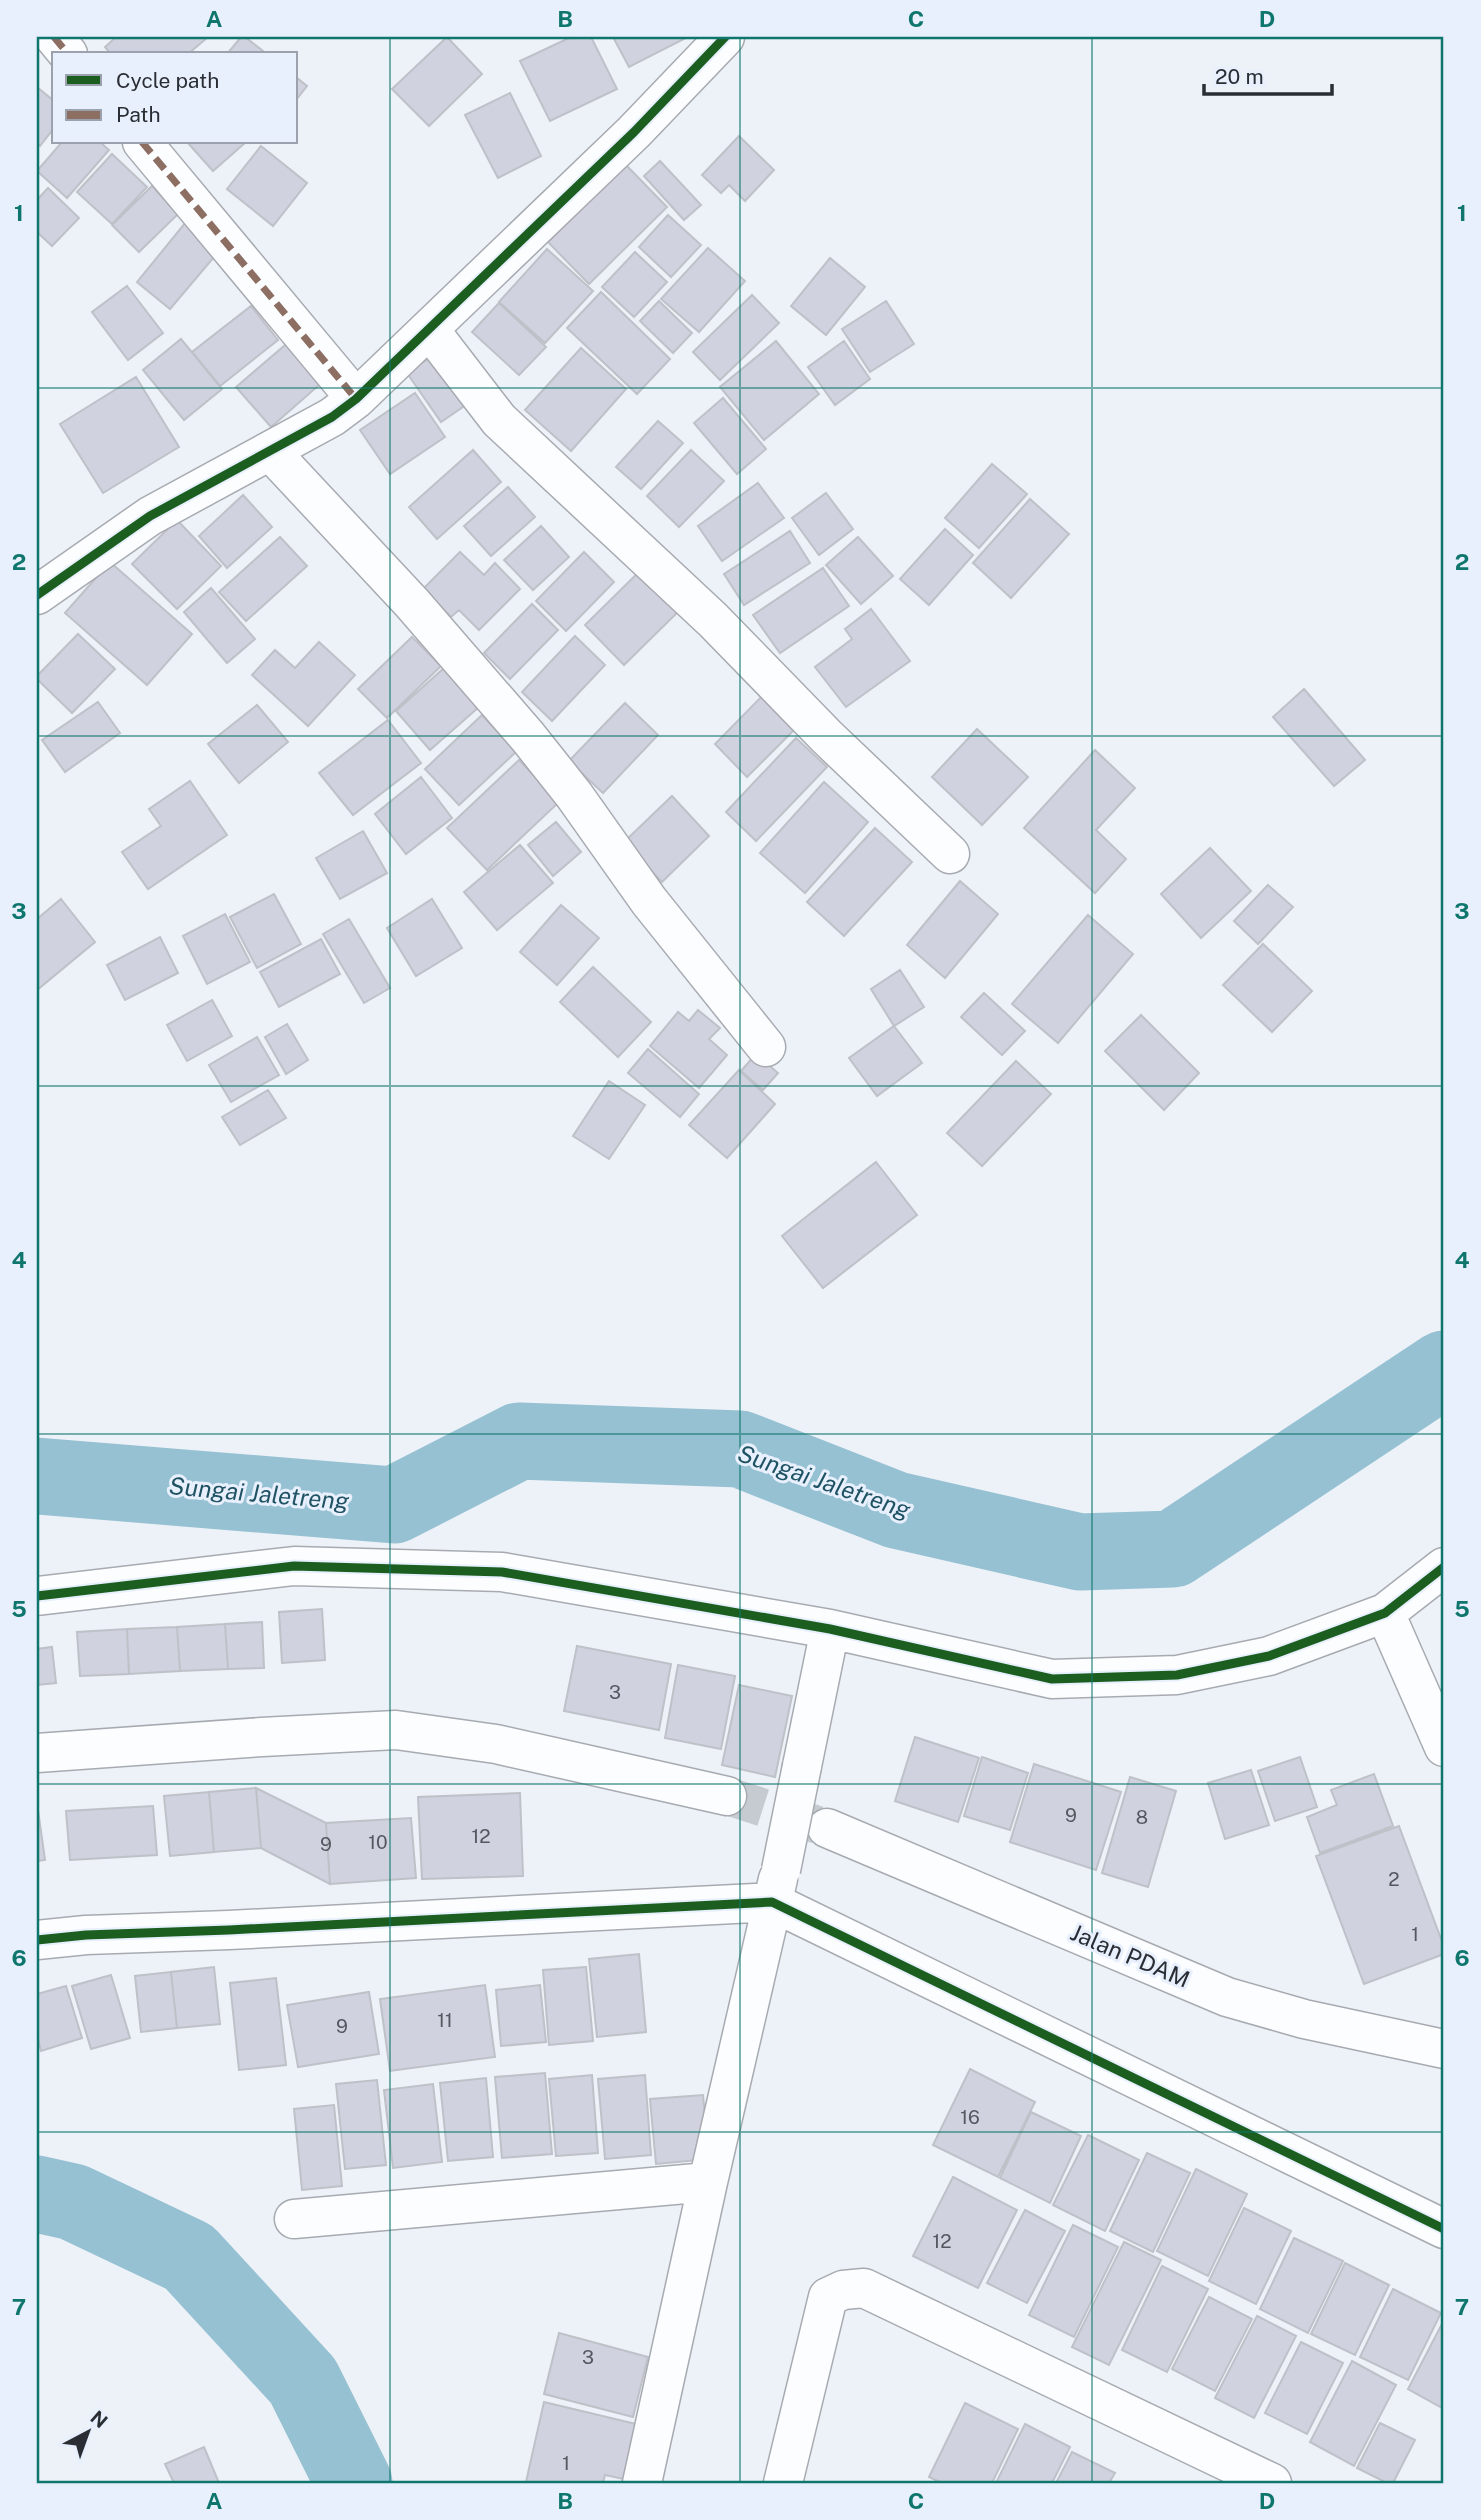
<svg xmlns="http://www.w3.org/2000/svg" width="1481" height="2520" font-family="'Public Sans',sans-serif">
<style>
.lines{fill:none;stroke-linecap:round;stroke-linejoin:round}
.river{stroke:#95c1d2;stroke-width:77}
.building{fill:#d0d3df;stroke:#bec1c7;stroke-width:2}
.street-tunnel{stroke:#c6cad1;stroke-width:38;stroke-dasharray:38 19;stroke-linecap:butt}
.street-casing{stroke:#a7abb1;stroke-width:41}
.street{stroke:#fcfdfe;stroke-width:38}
.street-bridge-casing{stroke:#a7abb1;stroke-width:41;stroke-linecap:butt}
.street-bridge{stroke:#fcfdfe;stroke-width:38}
.quiet{stroke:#8d6e63;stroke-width:7;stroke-dasharray:14 7;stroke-linecap:butt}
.cycleway-casing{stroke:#e8f0fd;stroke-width:13}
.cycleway{stroke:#1b5e20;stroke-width:9}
.grid{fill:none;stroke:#0f766e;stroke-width:2;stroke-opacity:0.55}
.labels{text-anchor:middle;stroke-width:6;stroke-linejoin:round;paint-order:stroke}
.number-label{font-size:19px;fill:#54575f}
.street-label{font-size:23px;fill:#2a2e34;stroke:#e8f0fd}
.water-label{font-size:24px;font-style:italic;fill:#1f5363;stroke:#e8f0fd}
.neatline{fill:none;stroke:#0f766e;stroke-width:2.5}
.grid-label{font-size:23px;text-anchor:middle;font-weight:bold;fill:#0f766e}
</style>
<rect width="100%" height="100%" fill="#edf1f8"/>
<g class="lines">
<!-- river -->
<path class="river" d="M37,1476L394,1505L519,1441L740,1449L896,1510L1080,1552L1173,1549L1444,1369
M37,2194L73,2202L189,2257L303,2381L354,2483"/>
</g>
<!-- building -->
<path class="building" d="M116,37H208L188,54H111L105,47Z
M241,37H245L267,54H227Z
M447,37L482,74L429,126L392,89Z
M571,37H591L617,89L550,121L520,61Z
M613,37H686V38L629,67Z
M296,77L307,86L296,100Z
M37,87L54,101V128L40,146L37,143Z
M510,93L541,156L498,178L465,115Z
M739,136L774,170L745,201L729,185L721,193L702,175Z
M62,142H100L109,150L67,198L37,171Z
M187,142H246L213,171Z
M261,146L307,183L273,226L227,189Z
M112,154L147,187L112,224L77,192Z
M660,161L701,205L684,220L644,176Z
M626,165L667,207L589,284L548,242Z
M152,186L178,214L139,252L112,225Z
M48,188L79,218L52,246L37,232V200Z
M668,215L701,245L671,277L639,247Z
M186,222L220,250L170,309L137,282Z
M708,248L745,281L699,332L661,299Z
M547,249L593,291L545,343L499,302Z
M635,252L667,282L634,317L602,287Z
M830,258L865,287L826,335L791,306Z
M127,286L163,333L128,360L92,312Z
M601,292L670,359L637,394L567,328Z
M752,295L779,323L720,380L693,352Z
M659,301L692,333L673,353L640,321Z
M886,301L914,344L870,372L842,329Z
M499,303L546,347L519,375L472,332Z
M251,306L278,340L220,386L192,352Z
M181,339L222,389L184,420L143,370Z
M291,340L326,379L271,427L236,387Z
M776,341L819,394L764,440L720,387Z
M844,341L870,379L835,405L808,367Z
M581,348L626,389L571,451L525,410Z
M440,351L473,400L441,422L407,373Z
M136,377L179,447L103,493L60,424Z
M415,393L445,437L390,474L360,430Z
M723,398L766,449L737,474L694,423Z
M658,421L683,443L641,489L616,467Z
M473,450L501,482L437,539L409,507Z
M691,450L724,481L679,527L647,496Z
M992,464L1027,494L979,548L945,518Z
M758,483L784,518L722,561L698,526Z
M508,487L535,517L491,556L464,526Z
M826,493L853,529L819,555L792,518Z
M243,495L272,527L227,568L199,536Z
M1030,499L1069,534L1011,598L973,563Z
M177,520L221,566L177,609L132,564Z
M541,526L569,557L533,590L504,560Z
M945,529L973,555L929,605L900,579Z
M790,531L810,563L744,605L724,574Z
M280,537L307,566L246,621L219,592Z
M858,537L893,576L861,604L826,565Z
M460,552L484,575L495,563L520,589L479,630L459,610L451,617L423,589Z
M584,552L614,582L566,631L536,601Z
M110,562L192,634L147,685L65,613Z
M648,563L687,603L624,665L585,625Z
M823,568L849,606L780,653L753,615Z
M211,588L255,639L227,663L184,612Z
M532,604L558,630L510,679L484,653Z
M871,609L910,661L846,707L815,667L852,639L845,629Z
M78,634L115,669L72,713L37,679V676Z
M575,636L605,665L552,721L522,692Z
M412,637L441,666L387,718L358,689Z
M319,642L355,675L308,726L252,675L275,650L295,668Z
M444,668L479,707L430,750L396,711Z
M769,689L802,722L747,777L715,744Z
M1304,689L1365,760L1334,786L1273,717Z
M98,702L120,733L65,772L42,740Z
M625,703L658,735L603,793L569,761Z
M257,705L288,742L239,783L208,744Z
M482,715L516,752L459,805L425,769Z
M388,720L421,763L353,815L319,773Z
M977,729L1028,777L982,825L932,777Z
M796,738L827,767L756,841L726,812Z
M1095,750L1135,788L1096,830L1126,859L1095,893L1024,828Z
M519,760L559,802L487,870L447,828Z
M421,777L452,818L406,854L375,814Z
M190,781L227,835L148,889L122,852L161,826L149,809Z
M824,782L868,822L805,893L760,853Z
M672,796L709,836L662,882L624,842Z
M556,822L581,852L553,876L528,845Z
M875,828L912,862L844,936L807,902Z
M363,831L387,873L340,899L316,858Z
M520,845L553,883L497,930L464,892Z
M1210,848L1251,891L1201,938L1161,894Z
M960,881L998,914L945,978L907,945Z
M1268,885L1293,907L1258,944L1234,921Z
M274,894L301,944L257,968L230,917Z
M61,899L95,942L37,990V919Z
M432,899L462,948L416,976L387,928Z
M561,905L599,938L557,985L520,952Z
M225,914L250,962L207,984L183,936Z
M1088,915L1133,954L1058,1043L1012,1004Z
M349,919L390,988L364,1003L323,934Z
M160,937L178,973L125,1000L107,965Z
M321,939L340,974L279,1007L260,972Z
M1263,944L1312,991L1272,1032L1223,985Z
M593,967L651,1022L618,1057L560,1002Z
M900,970L924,1007L894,1026L871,989Z
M984,993L1025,1031L1002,1055L961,1017Z
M212,1000L232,1036L187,1061L167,1025Z
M698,1010L720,1028L709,1039L727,1055L699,1088L650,1046L678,1012L689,1021Z
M1141,1015L1199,1073L1164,1110L1105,1051Z
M287,1024L308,1060L286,1074L265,1037Z
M894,1026L922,1063L877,1096L849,1058Z
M257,1037L279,1075L231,1102L209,1065Z
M648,1049L699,1094L680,1117L628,1073Z
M756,1054L778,1073L763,1090L741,1071Z
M1016,1061L1051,1094L982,1166L947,1133Z
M739,1070L775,1104L727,1158L689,1125Z
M609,1081L645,1105L609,1159L573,1136Z
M268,1090L286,1118L240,1145L222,1117Z
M876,1162L917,1215L823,1288L782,1236Z
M322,1609L325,1660L282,1663L279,1612Z
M262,1622L264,1668L228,1669L225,1624Z
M225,1624L228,1669L180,1671L177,1627Z
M177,1627L180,1671L129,1674L127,1629Z
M127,1629L129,1674L80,1676L77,1632Z
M577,1646L671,1664L659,1730L564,1711Z
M52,1647L56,1683L37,1685V1649Z
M678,1665L735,1676L721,1749L665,1738Z
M739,1685L792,1696L775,1777L722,1765Z
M915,1737L979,1758L958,1822L895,1801Z
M982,1757L1028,1773L1010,1830L964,1816Z
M1300,1757L1317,1807L1275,1821L1258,1771Z
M1034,1764L1121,1792L1096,1870L1010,1842Z
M1251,1770L1269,1825L1225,1839L1208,1783Z
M1374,1774L1393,1826L1320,1853L1307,1817L1337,1805L1331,1790Z
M1130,1777L1176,1791L1148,1887L1102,1873Z
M256,1788L326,1823L330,1884L261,1848Z
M256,1788L261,1848L214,1852L209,1792Z
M209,1792L214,1852L170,1856L164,1796Z
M520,1793L523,1876L422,1879L418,1797Z
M37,1803L45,1860L37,1861Z
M153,1806L157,1855L70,1860L66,1811Z
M411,1818L416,1878L330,1884L326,1823Z
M1399,1826L1444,1947V1954L1364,1984L1316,1856Z
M639,1954L646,2032L597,2037L589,1959Z
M214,1967L220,2024L177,2028L171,1972Z
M586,1967L593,2041L549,2045L543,1970Z
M171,1972L177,2028L141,2032L135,1976Z
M111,1975L130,2038L91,2049L72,1986Z
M276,1978L286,2065L239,2070L230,1983Z
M485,1985L495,2057L390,2071L380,1999Z
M540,1985L546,2042L501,2046L496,1990Z
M66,1986L82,2038L41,2051L37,2035V1994Z
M369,1992L379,2054L298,2067L287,2005Z
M970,2069L1035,2102L998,2177L933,2145Z
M545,2073L552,2154L502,2158L495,2077Z
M592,2075L598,2153L556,2156L549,2079Z
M645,2075L651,2155L605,2159L598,2079Z
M486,2078L493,2157L448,2161L440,2083Z
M377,2080L386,2165L345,2169L336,2084Z
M433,2084L442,2162L393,2168L384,2090Z
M703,2095L709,2159L656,2164L650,2099Z
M334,2105L342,2186L302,2190L294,2109Z
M1031,2112L1081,2136L1050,2203L1000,2178Z
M1088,2135L1139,2160L1105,2231L1053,2205Z
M1147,2153L1190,2173L1153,2252L1110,2231Z
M1196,2169L1247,2194L1208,2276L1157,2251Z
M953,2177L1017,2210L978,2288L913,2256Z
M1244,2208L1291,2231L1256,2304L1209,2281Z
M1025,2210L1065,2231L1027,2303L987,2283Z
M1073,2225L1118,2247L1074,2337L1029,2315Z
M1294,2238L1343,2261L1308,2333L1260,2309Z
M1124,2242L1161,2260L1109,2365L1072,2347Z
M1345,2263L1389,2285L1355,2355L1311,2334Z
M1162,2266L1208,2289L1167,2372L1122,2350Z
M1393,2289L1441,2313L1408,2380L1360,2357Z
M1209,2297L1252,2319L1215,2391L1172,2369Z
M1257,2316L1296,2336L1254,2418L1215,2398Z
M1444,2320V2409L1408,2389Z
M559,2333L648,2357L633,2417L544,2394Z
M1301,2342L1343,2363L1307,2434L1265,2413Z
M1352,2361L1396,2385L1354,2466L1310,2442Z
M544,2402L636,2424L624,2479L605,2475L603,2483L526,2482Z
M965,2403L1018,2429L992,2483H942L929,2477Z
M1380,2423L1415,2440L1393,2483H1387L1357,2468Z
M1025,2424L1070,2447L1052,2483H996Z
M204,2447L219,2483H174L165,2464Z
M1072,2452L1115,2473L1109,2483H1056Z"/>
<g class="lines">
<!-- street-tunnel -->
<path class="street-tunnel" d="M727,1796L821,1826"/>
<defs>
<path id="street" d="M54,37L68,54
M142,142L356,399
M429,329L499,420L713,620L827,737L950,854
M270,451L412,603L528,737L574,795L649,901L766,1047
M37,595L150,516L332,417L356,399L634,132L725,37
M37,1596L294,1566L502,1572L830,1629L1052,1679L1177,1675L1269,1656L1385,1613L1444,1567
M1385,1613L1444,1747
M37,1753L262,1737L396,1730L496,1744L727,1796
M802,1766L830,1629
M827,1828L1227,1997L1304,2019L1444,2049
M37,1940L86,1935L229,1930L772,1902L1444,2229
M294,2219L708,2182
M642,2483L708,2182L778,1879
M783,2483L828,2297L843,2290L864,2288L1272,2483"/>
</defs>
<!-- street casing -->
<use href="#street" class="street-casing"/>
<!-- street -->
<use href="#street" class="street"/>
<defs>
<path id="street-bridge" d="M781,1870L802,1766"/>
</defs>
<!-- street-bridge casing -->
<use href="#street-bridge" class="street-bridge-casing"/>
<!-- street-bridge -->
<use href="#street-bridge" class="street-bridge"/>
<!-- quiet -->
<path class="quiet" d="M54,37L68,54
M142,142L356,399"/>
<defs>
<path id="cycleway" d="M37,595L150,516L332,417L356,399L634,132L725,37
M37,1596L294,1566L502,1572L830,1629L1052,1679L1177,1675L1269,1656L1385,1613L1444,1567
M37,1940L86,1935L229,1930L772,1902L1444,2229"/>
</defs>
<!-- cycleway casing -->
<use href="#cycleway" class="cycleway-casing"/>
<!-- cycleway -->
<use href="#cycleway" class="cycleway"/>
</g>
<!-- grid -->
<path class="grid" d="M390,37V2483M740,37V2483M1092,37V2483M37,388H1444M37,736H1444M37,1086H1444M37,1434H1444M37,1784H1444M37,2132H1444"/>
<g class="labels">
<!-- number labels -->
<g class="number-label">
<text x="615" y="1699">3</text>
<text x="1071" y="1822">9</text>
<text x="1142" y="1824">8</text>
<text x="481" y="1843">12</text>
<text x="378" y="1849">10</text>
<text x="326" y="1851">9</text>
<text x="1394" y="1886">2</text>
<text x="1415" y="1941">1</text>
<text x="445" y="2027">11</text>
<text x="342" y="2033">9</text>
<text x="970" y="2124">16</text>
<text x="942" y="2248">12</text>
<text x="588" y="2364">3</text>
<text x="566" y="2470">1</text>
</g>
<!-- street labels -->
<g class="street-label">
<text transform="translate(1130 1956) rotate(23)" y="8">Jalan PDAM</text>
</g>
<!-- water labels -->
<g class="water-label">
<text transform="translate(824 1482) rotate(19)" y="8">Sungai Jaletreng</text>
<text transform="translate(259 1494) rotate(5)" y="8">Sungai Jaletreng</text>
</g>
</g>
<!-- border -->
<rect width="1481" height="2520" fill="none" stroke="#e8f0fd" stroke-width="77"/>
<!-- legend -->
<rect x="52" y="52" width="245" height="91" fill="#e8f0fd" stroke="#9ca2ad" stroke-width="2"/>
<rect x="66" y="75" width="35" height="10" fill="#1b5e20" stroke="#9ca2ad" stroke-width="2"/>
<text x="116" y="88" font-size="21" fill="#2a2e34">Cycle path</text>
<rect x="66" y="110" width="35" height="10" fill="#8d6e63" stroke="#9ca2ad" stroke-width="2"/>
<text x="116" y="122" font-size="21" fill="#2a2e34">Path</text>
<!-- north arrow -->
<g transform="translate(88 2432) rotate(41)" stroke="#e8f0fd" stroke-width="5" paint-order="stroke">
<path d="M0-5L12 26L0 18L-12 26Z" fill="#2a2e34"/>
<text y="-10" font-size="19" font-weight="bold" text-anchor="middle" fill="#2a2e34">N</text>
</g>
<!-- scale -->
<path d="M1204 84v10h128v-10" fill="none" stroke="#2a2e34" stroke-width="3.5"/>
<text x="1215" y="84" font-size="21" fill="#2a2e34" stroke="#e8f0fd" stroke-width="5" paint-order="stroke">20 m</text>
<rect x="38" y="38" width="1404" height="2444" class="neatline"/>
<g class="grid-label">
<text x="214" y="27">A</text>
<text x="565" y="27">B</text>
<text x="916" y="27">C</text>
<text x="1267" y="27">D</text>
<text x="19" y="221">1</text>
<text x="1462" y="221">1</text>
<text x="19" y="570">2</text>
<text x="1462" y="570">2</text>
<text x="19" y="919">3</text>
<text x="1462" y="919">3</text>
<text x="19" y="1268">4</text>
<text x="1462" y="1268">4</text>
<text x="19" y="1617">5</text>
<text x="1462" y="1617">5</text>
<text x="19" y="1966">6</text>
<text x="1462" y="1966">6</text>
<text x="19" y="2315">7</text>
<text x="1462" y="2315">7</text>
<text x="214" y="2509">A</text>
<text x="565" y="2509">B</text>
<text x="916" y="2509">C</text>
<text x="1267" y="2509">D</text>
</g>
</svg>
